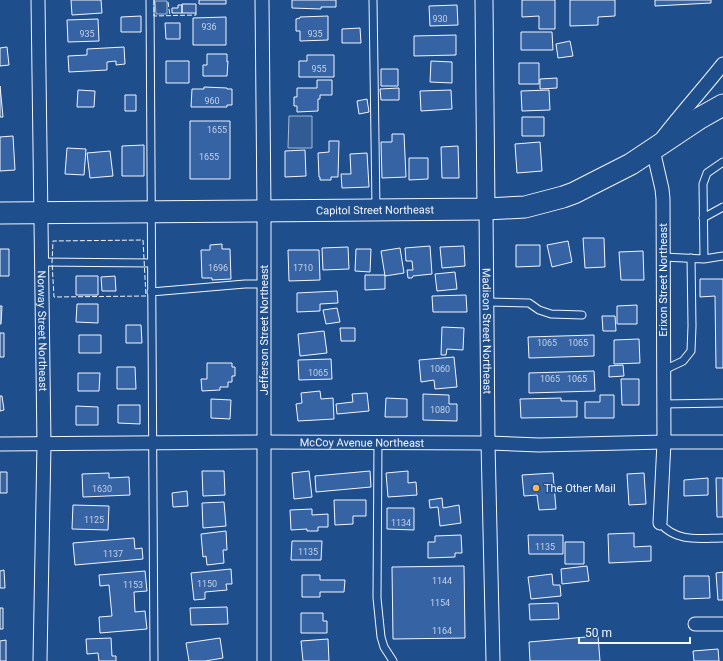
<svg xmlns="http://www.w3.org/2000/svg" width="723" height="661" font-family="Roboto,sans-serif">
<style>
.parking{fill:#305b95;stroke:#a8bbd7}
.building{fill:#3563a3;stroke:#f2f6ff}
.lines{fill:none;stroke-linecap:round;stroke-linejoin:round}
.service-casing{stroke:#f2f6ff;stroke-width:9}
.minor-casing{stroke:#f2f6ff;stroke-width:15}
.tertiary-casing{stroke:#f2f6ff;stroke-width:19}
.primary-casing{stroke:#f2f6ff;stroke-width:23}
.service{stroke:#1f4e8c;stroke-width:7}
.minor{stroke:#1f4e8c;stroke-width:13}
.tertiary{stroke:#1f4e8c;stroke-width:17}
.primary{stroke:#1f4e8c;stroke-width:21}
.fence{stroke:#f2f6ff;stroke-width:1;stroke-dasharray:5 2;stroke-linecap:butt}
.poi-dot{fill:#ffb74d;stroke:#1f4e8c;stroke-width:1.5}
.labels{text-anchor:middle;stroke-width:3;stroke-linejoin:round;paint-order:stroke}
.number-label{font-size:9px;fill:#c3d1e8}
.street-label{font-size:11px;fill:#f2f6ff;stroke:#1f4e8c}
.poi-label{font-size:11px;fill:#f2f6ff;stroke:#1f4e8c;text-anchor:start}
</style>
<rect width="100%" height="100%" fill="#1f4e8c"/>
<!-- parking -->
<path class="parking" d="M155,1H167V14H156Z
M289,116H312V148H288Z"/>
<!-- building -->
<path class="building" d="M71,0H101L102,13L72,15Z
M199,0H226V4H199Z
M292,0H336V7H321V9L292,8Z
M522,0H555V29H539V16L522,17Z
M570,0H615V16L598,17V25L570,26Z
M655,0H711V3L655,6Z
M182,4H196V13H182Z
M178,5H182V13H172V8H178Z
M457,5L458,25L430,26L429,6Z
M141,16V32H121V17Z
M328,16V40L300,41V31H296V19L300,18V17Z
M226,17V45H193V18Z
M98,19L99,41L68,42L67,20Z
M165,23H180V39H166Z
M360,28L361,43H342V29Z
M521,32H552L553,50H521Z
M456,35V55L414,56V36Z
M570,41L573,56L558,58L556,44Z
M7,47L9,65L0,66V48Z
M124,47L125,64L116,65V61L107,62V70L69,72L68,56L87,55V49Z
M207,54H227V62L228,61L227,76H203V65H207Z
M307,55H334V77H299V61H307Z
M166,61H189V83H166Z
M431,61L452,62V83L430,82Z
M519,63H539V84H519Z
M381,69H398V86H381Z
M557,78V88L540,89V79Z
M317,80H332V95H320V99H318V111L297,112V106H294V97H297V88H317Z
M0,86L3,117H0Z
M204,87L227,88V89H232V105H227V107H191L192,89H204Z
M399,88V100H381L380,89Z
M78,90L95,91L94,107H77Z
M451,90L452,109L421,111L420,91Z
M549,90L550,110L522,111L521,91Z
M125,95H136V111H125Z
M367,99L369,112L359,114L357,101Z
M522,117H544V136H522Z
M190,121H230V179H190Z
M392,134H404L406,177L382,178L381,142H392Z
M13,136L15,170L0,171V137Z
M329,141H339L338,177H331V180H320V177H319L318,153L329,152Z
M540,142L542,171L517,173L515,144Z
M144,145V176H122V146Z
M458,146L459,178H442L441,147Z
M67,148L86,149L84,175L65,174Z
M305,150L306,176L285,177V151Z
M110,151L113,176L90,178L87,153Z
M367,153L369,187L342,188L341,174H351L350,154Z
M409,158H428V179L409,180Z
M583,238H604L605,267L585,268Z
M568,241L572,262L552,267L547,245Z
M222,244V249H230L231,279L212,280V278H202L201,250H210V245Z
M516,245H540V266L516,267Z
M430,246L432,274L413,276L412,278H408L407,270H413L412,261H406L405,248Z
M464,246L465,266L442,268L440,247Z
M348,247L349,269L323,270L322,248Z
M400,248L404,273L385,276L381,251Z
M0,249H9V276H0Z
M356,249H371L370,272L355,271Z
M288,250H319L320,280L289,281Z
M643,251L644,280H621L619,252Z
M455,272L457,289L437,291L435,274Z
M365,275H385V289L365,290Z
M76,276H98V295H76Z
M115,276L116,291H102L101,277Z
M700,279H723V368H716L715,296L700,297Z
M337,291L338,303L320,304V311L297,312V293Z
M466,295L467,312H433L432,296Z
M77,304H98V323L76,322Z
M637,305V324H617V306Z
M0,306H2L1,324H0Z
M337,308L340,322L326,324L323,310Z
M602,316H615L616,331H603Z
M126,325H141L142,343H126Z
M442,327L464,328L463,350L447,349L446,355H441Z
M340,328H355V341H341Z
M324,331L327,353L300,356L298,334Z
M0,333H4V357H0Z
M79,335H101V353H79Z
M594,335V356L529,358L528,337Z
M639,339L640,363L614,364V340Z
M454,357L457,387L435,389L434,380L421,382L419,360Z
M331,359L332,379L299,380L298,360Z
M207,363H232V367H235V376H232V382H228V387H220V390L202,391L201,379H207Z
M623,365L624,376L609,377V366Z
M117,367H135L136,389H117Z
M594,371L595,391L529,393V373Z
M78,373H100L99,391H78Z
M621,379H639V405H622Z
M320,391L321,399L333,398L334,419L298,421L296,404L302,403L301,393Z
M367,393L369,411L337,414L336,404L353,402L352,394Z
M423,394L449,395V404H457V421L423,420Z
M600,395H614V418H585V402H600Z
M0,396H2L4,410L0,411Z
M386,398L407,399V417H385Z
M561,398V401H577V417L521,418L520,399Z
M211,399L231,400L230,419L211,418Z
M118,405H140V424L118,423Z
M76,406L98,407V425H76Z
M202,471H224L225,495L203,496Z
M309,471L312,497L294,499L292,473Z
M370,471L371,487L316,492L315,476Z
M408,471V483L416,482L417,495L388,497L386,473Z
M0,472H7V493H0Z
M109,473V478L129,477L130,495L83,497L82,474Z
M553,473L556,509L539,510L537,495L524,496L522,475Z
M644,473L646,504L629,505L627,474Z
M708,478V495L684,496V480Z
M716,478H723V517H717Z
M187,491L188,506L173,507L172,493Z
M442,498L443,508L459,505L461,523L440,526L438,507L430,508L429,500Z
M334,500H366V516H353V524L335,525Z
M224,502L226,526L203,528L202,503Z
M73,505L109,506L108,530L72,529Z
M387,508H414V530L387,529Z
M312,509V515L328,514V527H318V531H307V529L291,530L290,510Z
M226,531L227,550H223L224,563L207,565L206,556L203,557L201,534Z
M634,533V547L651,546V561L609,563L608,534Z
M461,535L462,553H455V557L428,558V542H435V536Z
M528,535H563V554H529Z
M134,538L135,549L142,548L143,559L75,565L73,543Z
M292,541H322L321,560H291Z
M565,542H584V564H565Z
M464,566L465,638L393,639L392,567Z
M587,566L589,581L562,584L561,569Z
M231,569L232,584H226L227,590L205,592V599L194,600L191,573Z
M4,570L5,588H0V571Z
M145,571L147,591L134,592L135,612L145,611L147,629L100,633L99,617L112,616L109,585L100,586L99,575Z
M723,572V600H718L716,573Z
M552,574L553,585H560L561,596L531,599L528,577Z
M302,575H320V580H345L344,592H320V597H302Z
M684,576H709L710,598L684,599Z
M558,603L559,619L530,620L529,604Z
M227,607L228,624L191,625L190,608Z
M0,608H3V629H0Z
M301,613H323V621H327V633H301Z
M598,636L600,661H530L529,642Z
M111,638L112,656H116V661H99L98,653L87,654L86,639Z
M220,638L223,658L205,661H189L186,643Z
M328,639L329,661H303L301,641Z
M6,640V661H0V641Z
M718,649L719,661H694L693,651Z"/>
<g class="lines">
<defs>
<path id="service" d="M150,0L154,661
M373,0L376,208
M703,218L723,207
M663,257L704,259L723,256
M704,259L703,184L707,173L723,162
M41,262L151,263
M151,292L245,284H263
M487,302L529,303L539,310L551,314L582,315
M664,370L683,361L691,351L692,326L691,258
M664,404L723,403
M378,442L377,598L381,637L384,647L393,661
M660,523C677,543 700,538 723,538"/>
<g id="minor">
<path id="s1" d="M38,0L44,444L40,661"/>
<path d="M262,0L264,210V661"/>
<path id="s2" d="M486,209L488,443L493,661"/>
<path id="s3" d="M0,444L264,442L488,443L539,445L664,442H723"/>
<path d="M660,523L664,442L663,199L662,189L653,150C675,120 700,93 723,64"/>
<path d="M695,624H723"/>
</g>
<path id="tertiary" d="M484,0L486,209"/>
<g id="primary">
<path id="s4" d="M0,213L486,209L525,207L563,197L574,193L631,164L700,118L723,105"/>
</g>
</defs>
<!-- service casing -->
<use href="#service" class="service-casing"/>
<!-- minor casing -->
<use href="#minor" class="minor-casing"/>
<!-- tertiary casing -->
<use href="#tertiary" class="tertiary-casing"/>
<!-- primary casing -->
<use href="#primary" class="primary-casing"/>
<!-- service -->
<use href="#service" class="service"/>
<!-- minor -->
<use href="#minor" class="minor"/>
<!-- tertiary -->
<use href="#tertiary" class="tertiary"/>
<!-- primary -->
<use href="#primary" class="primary"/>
<!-- fence -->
<path class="fence" d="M154,0V16L196,15V13
M168,2L170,16
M143,240L146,296L54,297L52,262L53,241Z"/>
</g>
<!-- markers -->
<circle class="poi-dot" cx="536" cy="488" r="4"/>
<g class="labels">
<!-- number labels -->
<g class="number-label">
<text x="440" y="22">930</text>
<text x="209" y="30">936</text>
<text x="87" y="37">935</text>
<text x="315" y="37">935</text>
<text x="319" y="72">955</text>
<text x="212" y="104">960</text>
<text x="217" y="133">1655</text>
<text x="209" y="160">1655</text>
<text x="218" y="271">1696</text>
<text x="303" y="271">1710</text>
<text x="547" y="346">1065</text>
<text x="578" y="346">1065</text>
<text x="440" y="372">1060</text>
<text x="318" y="376">1065</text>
<text x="550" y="382">1065</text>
<text x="577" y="382">1065</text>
<text x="440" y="413">1080</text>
<text x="102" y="492">1630</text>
<text x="94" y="523">1125</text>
<text x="401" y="526">1134</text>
<text x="545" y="550">1135</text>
<text x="308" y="555">1135</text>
<text x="113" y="557">1137</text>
<text x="442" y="584">1144</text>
<text x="207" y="587">1150</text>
<text x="133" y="588">1153</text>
<text x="440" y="606">1154</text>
<text x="442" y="634">1164</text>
</g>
<!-- street labels -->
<g class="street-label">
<text dy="4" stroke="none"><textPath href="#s4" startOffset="375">Capitol Street Northeast</textPath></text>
<text transform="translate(663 280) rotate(-90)" y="4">Erixon Street Northeast</text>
<text transform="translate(264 330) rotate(-90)" y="4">Jefferson Street Northeast</text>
<text dy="4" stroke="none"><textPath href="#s1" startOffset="331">Norway Street Northeast</textPath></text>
<text dy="4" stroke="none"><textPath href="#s2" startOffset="122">Madison Street Northeast</textPath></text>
<text dy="4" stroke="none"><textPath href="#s3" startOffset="362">McCoy Avenue Northeast</textPath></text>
</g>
<!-- poi labels -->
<g class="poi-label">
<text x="544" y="492">The Other Mail</text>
</g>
</g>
<!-- scale -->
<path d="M579 637v6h111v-6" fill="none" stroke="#f2f6ff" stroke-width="2"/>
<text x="585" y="637" font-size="12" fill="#f2f6ff" stroke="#1f4e8c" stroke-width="3" paint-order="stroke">50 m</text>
</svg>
